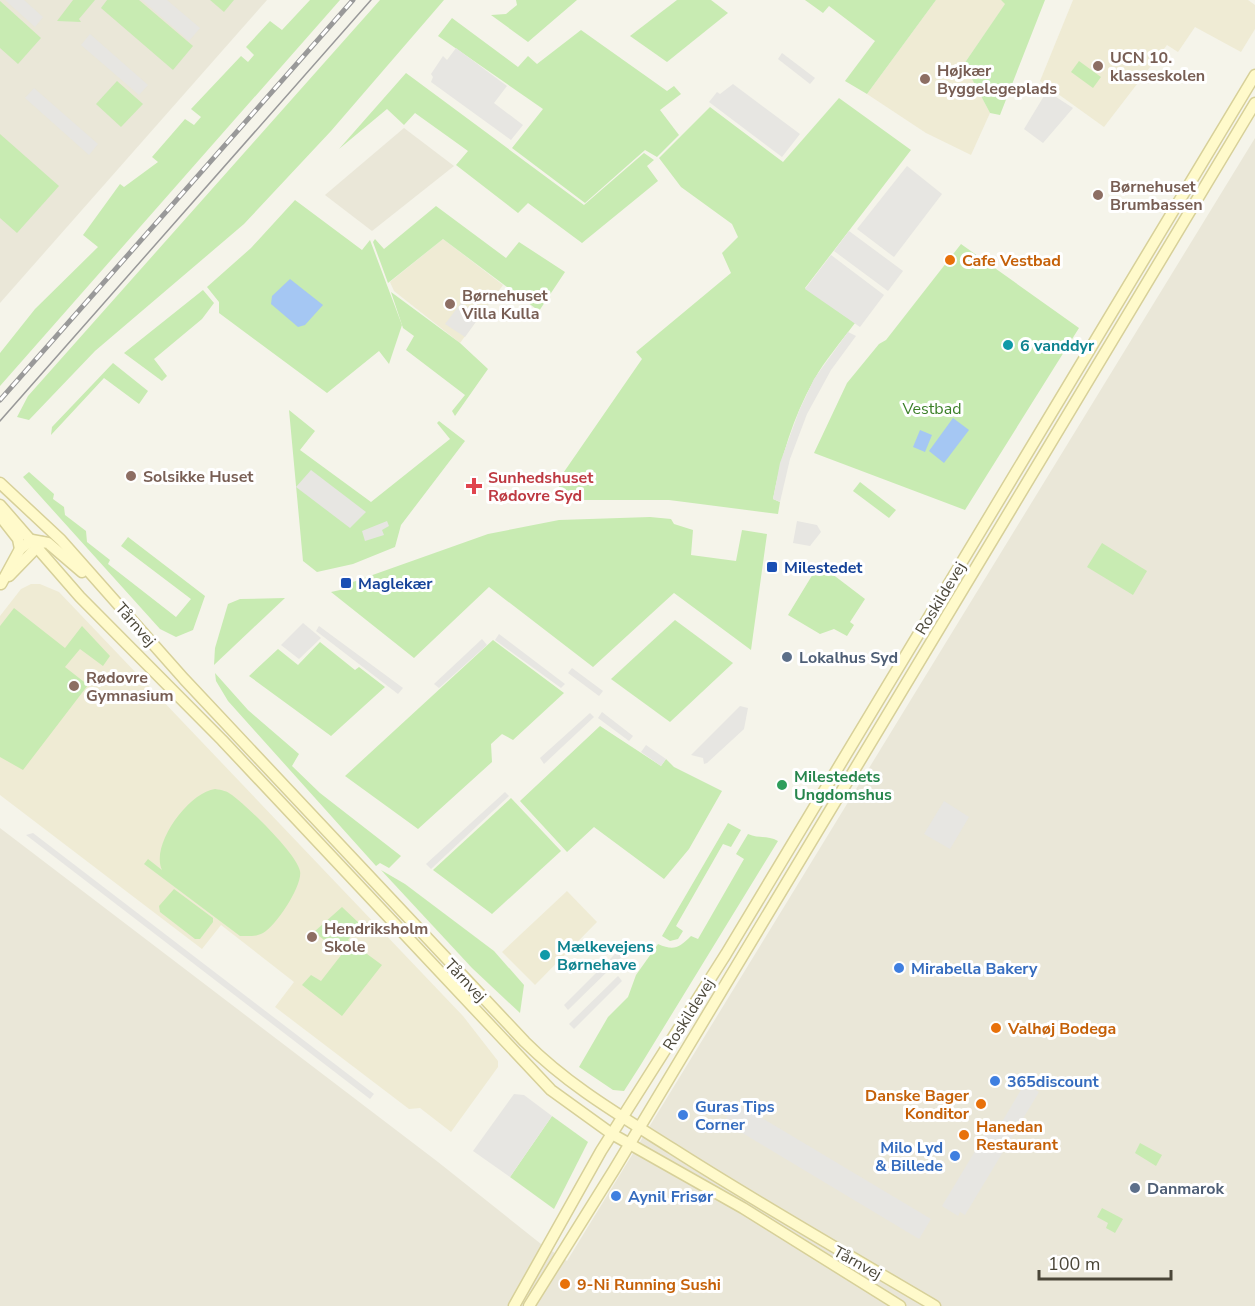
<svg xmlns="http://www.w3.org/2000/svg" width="1255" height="1306" font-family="'Nunito Sans',sans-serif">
	<rect width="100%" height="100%" fill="#f5f4ea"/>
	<!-- residential -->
	<g fill="#eae7d8">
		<polygon points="0,0 267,0 0,303"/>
		<polygon points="404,128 454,166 372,231 325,195"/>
		<polygon points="1255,138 1255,1306 0,1306 0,828 438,1162 541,1244 567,1261"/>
	</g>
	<!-- education -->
	<g fill="#efebd4">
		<polygon points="936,0 1001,0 1006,3 964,64 990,113 971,155 926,133 867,94"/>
		<polygon points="1073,0 1248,0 1255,5 1255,29 1241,52 1195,27 1178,52 1167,45 1104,127 1040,81"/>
		<polygon points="443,239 503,285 460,343 394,291 390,282"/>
		<polygon points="31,584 40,584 59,592 463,1016 498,1061 498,1067 451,1132 420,1108 409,1109 275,1007 294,982 221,925 202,949 0,795 0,616 21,589"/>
		<polygon points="567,891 597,922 535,985 502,952"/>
	</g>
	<!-- green -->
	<g fill="#c8ebb2">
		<polygon points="73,0 95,0 79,19 81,22 57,21"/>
		<polygon points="107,0 139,0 193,46 173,70 101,8"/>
		<polygon points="210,0 234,0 224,12"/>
		<polygon points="310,0 340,0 0,386 0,353 35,309 98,247 83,235 120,184 124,187 158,162 152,157 185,119 194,125 201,117 191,109 241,56 248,62 254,55 246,47 270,21 282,30"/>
		<polygon points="380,0 444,0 331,131 244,224 95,351 29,420 17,417 28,396"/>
		<polygon points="516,0 577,0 528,42 491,15 506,14 517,5"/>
		<polygon points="677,0 711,0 728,13 667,62 630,36"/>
		<polygon points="805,0 936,0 867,94 845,81 875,41 829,6 823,13"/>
		<polygon points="1001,0 1045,0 1000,115 990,113 964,64 1005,4"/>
		<polygon points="0,1 41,38 18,64 0,48"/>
		<polygon points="452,18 518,67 528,56 537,64 581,30 667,91 674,86 681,94 660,110 679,135 657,157 645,150 585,203 512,148 543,109 438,36"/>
		<polygon points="1079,61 1101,77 1093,88 1071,72"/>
		<polygon points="406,73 584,205 644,153 654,160 647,166 658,181 582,243 528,203 518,213 456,165 468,151 415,113 404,125 387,109 339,149"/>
		<polygon points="117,81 143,104 121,127 96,104"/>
		<path d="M839,98L911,150L805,288L855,323C841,342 825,360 814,380C793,417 781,458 773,499L780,502L778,514L669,500H565L557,482L642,359L636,352L731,273L722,253L738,237L732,224L681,187L659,158L710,107L783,162Z"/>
		<polygon points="0,134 59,186 17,233 0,218"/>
		<polygon points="295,200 362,250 370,240 402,325 389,364 379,351 327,393 219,313 219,302 207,287 251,248"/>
		<polygon points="436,206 506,258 519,242 565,272 539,311 443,239 388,283 373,242 375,239 384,249"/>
		<polygon points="961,244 1079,328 965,510 814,453 847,383 879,344 886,340"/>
		<polygon points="203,290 214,303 202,319 154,359 167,376 162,381 124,353"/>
		<polygon points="391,292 460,343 488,369 455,416 452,411 465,395 406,350 414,336 403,328"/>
		<polygon points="113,363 148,391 139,404 104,378 51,435 52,427"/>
		<polygon points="289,410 315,431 300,450 371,502 450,439 437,423 439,421 465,441 401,525 395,547 353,564 317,572 303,561"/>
		<polygon points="29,472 54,494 53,499 64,507 65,515 86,531 87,542 110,560 108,564 176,617 191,599 121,546 128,537 205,596 193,630 176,637 160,629 23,477"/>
		<polygon points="860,482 896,510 889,518 853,491"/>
		<polygon points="650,517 671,519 674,524 693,530 691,555 736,561 742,530 767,534 751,650 674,593 593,667 489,587 414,658 331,592 349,588 350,583 488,534 559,520"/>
		<polygon points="1102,543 1147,571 1133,595 1087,567"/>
		<polygon points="819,564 865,599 850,622 854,625 847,636 834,629 820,634 788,615"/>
		<polygon points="285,598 214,665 215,648 228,604 240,599"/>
		<polygon points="14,608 65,648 82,626 110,656 103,666 80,649 65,667 88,685 23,770 0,757 0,626"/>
		<polygon points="675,620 733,663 670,722 611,679"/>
		<polygon points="493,640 564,693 513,740 502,734 491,744 492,762 418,829 345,776"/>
		<polygon points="320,642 355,670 359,667 385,687 331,736 249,676 278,649 298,665"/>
		<polygon points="215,673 248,710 299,754 292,766 320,793 401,856 389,868 380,863 376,866 228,701 216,681"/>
		<polygon points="600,726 661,766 666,759 674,767 722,791 689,849 664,879 594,827 567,852 520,801"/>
		<path d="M215,789C222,790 227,791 232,795C248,807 296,853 300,871C303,885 276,926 263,933C256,937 248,936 240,936L144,864L148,859L162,870C150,845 189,792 215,789Z"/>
		<polygon points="511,798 561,851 492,914 433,870"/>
		<polygon points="728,823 741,830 731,847 723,844 676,926 683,931 678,939 670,941 662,936"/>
		<path d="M748,834C759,839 768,835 778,841L640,1066L624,1091L613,1090L579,1067L608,1017L628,997L636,975L658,944C674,951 679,948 691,936L698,939L744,859L736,854Z"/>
		<polygon points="381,870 405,884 494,951 524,985 520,1013 472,968"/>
		<polygon points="174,889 213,918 213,922 200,939 195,939 160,912 159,906"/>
		<polygon points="342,907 360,924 348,940 382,965 342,1016 302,985 311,975 321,981 342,954 314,932"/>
		<polygon points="552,1116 588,1142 554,1209 510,1177"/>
		<polygon points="1140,1143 1162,1155 1156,1166 1135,1153"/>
		<polygon points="1102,1208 1123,1219 1115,1233 1106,1228 1108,1223 1097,1217"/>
	</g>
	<!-- parking -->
	<g fill="#e7e6e2">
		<polygon points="5,0 24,0 43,17 35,27"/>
		<polygon points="142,0 167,0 200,28 189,41"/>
		<polygon points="90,34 148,85 139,95 81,45"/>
		<polygon points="456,48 507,86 494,103 523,125 511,140 431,82 433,77 431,74 443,56 447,60"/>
		<polygon points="782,53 815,78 810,84 778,59"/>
		<polygon points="733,84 800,134 782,157 709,102 717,92 720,94"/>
		<polygon points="34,88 98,144 89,155 25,98"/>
		<polygon points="1047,91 1073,108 1043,143 1024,129"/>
		<polygon points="907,166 942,194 894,257 857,229"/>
		<polygon points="849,231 903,271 888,291 834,251"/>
		<polygon points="831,255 884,295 860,327 805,289"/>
		<polygon points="461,303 480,316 465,337 445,324"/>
		<polygon points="848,332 856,336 831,370 807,414 790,459 780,502 773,499 780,463 799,411 814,379"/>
		<polygon points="311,470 366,512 350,528 296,487"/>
		<polygon points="387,521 389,526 382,530 384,535 365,541 362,531"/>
		<polygon points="797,521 817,525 821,532 810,546 793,543"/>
		<polygon points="303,623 321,638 299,659 281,645"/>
		<polygon points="319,626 403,688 398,694 316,631"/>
		<polygon points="499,634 565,684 561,688 495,640"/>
		<polygon points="482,639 487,645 439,688 434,684"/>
		<polygon points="572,668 603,691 599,696 568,673"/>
		<polygon points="740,706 748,708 744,729 707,763 704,764 703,758 691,755"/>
		<polygon points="602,712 633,736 629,741 598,718"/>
		<polygon points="590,713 594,717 544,764 540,758"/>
		<polygon points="646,745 666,759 661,766 641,752"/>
		<polygon points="505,792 509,796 431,869 426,864"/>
		<polygon points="944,801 969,817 950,849 924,834"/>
		<polygon points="33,833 374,1094 370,1099 26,835"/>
		<polygon points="624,945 628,949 616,963 568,1010 564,1005"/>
		<polygon points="618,976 622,981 574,1029 569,1024"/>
		<polygon points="1025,1083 1039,1092 965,1215 960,1212 958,1216 942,1206 992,1123 999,1127"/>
		<polygon points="514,1094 524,1095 552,1116 510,1177 473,1151"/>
		<polygon points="735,1102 931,1219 919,1239 724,1122"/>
	</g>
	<!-- water -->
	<g fill="#a5c7f3">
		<polygon points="290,279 323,305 305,325 298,327 271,304 272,296"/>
		<polygon points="953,418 969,430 944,463 929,451"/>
		<polygon points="920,430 932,435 925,452 913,447"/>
	</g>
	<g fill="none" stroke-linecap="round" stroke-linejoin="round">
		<defs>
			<g id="secondary">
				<path d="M0,483L61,540L184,679L525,1042C569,1086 621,1116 673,1149C759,1204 847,1254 935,1306"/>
				<polyline points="0,505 80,597 222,740 551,1090 612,1134 743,1208 900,1306"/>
				<polyline points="0,516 18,539 20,549"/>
				<polyline points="9,576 42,542"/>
				<polyline points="1,584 20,549 32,540 48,543 82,572"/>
				<polyline points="514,1306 601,1151 726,954 1255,75"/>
				<polyline points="529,1306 614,1170 1255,103"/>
			</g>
		</defs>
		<!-- secondary casing -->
		<use href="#secondary" stroke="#d7d099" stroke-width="13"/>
		<!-- secondary -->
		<use href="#secondary" stroke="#fffacb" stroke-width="10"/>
		<!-- tram -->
		<polyline stroke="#999" stroke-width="1.5" points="0,421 371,0"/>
		<defs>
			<polyline id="rail" points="0,400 353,0"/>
		</defs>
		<!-- rail casing -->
		<use href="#rail" stroke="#999" stroke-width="5"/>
		<!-- rail -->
		<use href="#rail" stroke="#fff" stroke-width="3" stroke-dasharray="9" stroke-linecap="butt"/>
	</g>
	<!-- markers -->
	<g fill="#8d6e63" stroke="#fff" stroke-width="2">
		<circle cx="1098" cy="66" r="6"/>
		<circle cx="925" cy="79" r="6"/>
		<circle cx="1098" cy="195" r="6"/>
		<circle cx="450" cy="304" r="6"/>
		<circle cx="131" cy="476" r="6"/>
		<circle cx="74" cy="686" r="6"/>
		<circle cx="312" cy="937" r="6"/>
	</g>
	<g fill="#e8710a" stroke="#fff" stroke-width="2">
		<circle cx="950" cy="260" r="6"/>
		<circle cx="996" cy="1028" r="6"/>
		<circle cx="981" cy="1104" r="6"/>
		<circle cx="964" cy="1135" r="6"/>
		<circle cx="565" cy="1284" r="6"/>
	</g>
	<g fill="#0f9aa8" stroke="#fff" stroke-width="2">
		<circle cx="1008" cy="345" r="6"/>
		<circle cx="545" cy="955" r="6"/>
	</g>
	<path fill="#e0444e" stroke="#fff" stroke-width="2" d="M471 477h6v6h6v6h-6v6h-6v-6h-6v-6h6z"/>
	<g fill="#1a4fb4" stroke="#fff" stroke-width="2">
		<rect x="766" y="561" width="12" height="12" rx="3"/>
		<rect x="340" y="577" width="12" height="12" rx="3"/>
	</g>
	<g fill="#5c6f8a" stroke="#fff" stroke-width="2">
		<circle cx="787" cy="657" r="6"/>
		<circle cx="1135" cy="1188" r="6"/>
	</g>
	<circle fill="#2e9e5b" stroke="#fff" stroke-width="2" cx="782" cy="785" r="6"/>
	<g fill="#3f7fe0" stroke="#fff" stroke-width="2">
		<circle cx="899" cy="968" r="6"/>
		<circle cx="995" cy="1081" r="6"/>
		<circle cx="683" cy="1115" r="6"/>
		<circle cx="955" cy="1156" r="6"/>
		<circle cx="616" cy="1196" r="6"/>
	</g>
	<g text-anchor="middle" stroke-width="6" stroke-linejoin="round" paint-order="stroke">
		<!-- education labels -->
		<g font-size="16" font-weight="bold" fill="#785e54" stroke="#fff" text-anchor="start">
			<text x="1110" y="63">UCN 10.<tspan x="1110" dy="18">klasseskolen</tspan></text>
			<text x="937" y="76">Højkær<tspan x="937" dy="18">Byggelegeplads</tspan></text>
			<text x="1110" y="192">Børnehuset<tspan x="1110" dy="18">Brumbassen</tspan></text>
			<text x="462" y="301">Børnehuset<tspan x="462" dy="18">Villa Kulla</tspan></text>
			<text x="143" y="482">Solsikke Huset</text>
			<text x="86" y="683">Rødovre<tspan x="86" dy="18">Gymnasium</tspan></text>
			<text x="324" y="934">Hendriksholm<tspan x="324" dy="18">Skole</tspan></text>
		</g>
		<!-- food labels -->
		<g font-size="16" font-weight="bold" fill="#c56008" stroke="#fff" text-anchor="start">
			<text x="962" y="266">Cafe Vestbad</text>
			<text x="1008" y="1034">Valhøj Bodega</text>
			<text x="969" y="1101" text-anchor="end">Danske Bager<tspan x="969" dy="18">Konditor</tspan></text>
			<text x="976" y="1132">Hanedan<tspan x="976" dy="18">Restaurant</tspan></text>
			<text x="577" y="1290">9-Ni Running Sushi</text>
		</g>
		<!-- culture labels -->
		<g font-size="16" font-weight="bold" fill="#0d838f" stroke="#fff" text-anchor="start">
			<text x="1020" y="351">6 vanddyr</text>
			<text x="557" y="952">Mælkevejens<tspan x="557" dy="18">Børnehave</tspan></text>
		</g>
		<!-- park labels -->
		<g font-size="16" fill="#3b7f28" stroke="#fff">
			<text x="932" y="414">Vestbad</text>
		</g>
		<!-- health labels -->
		<g font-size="16" font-weight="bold" fill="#be3a42" stroke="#fff" text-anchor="start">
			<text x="488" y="483">Sunhedshuset<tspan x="488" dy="18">Rødovre Syd</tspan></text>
		</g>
		<!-- transit labels -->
		<g font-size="16" font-weight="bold" fill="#164399" stroke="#fff" text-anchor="start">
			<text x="784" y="573">Milestedet</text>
			<text x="358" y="589">Maglekær</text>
		</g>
		<!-- street labels -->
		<g font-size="16" fill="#4a4638" stroke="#fff">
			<text transform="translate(940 598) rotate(-59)" y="6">Roskildevej</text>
			<text transform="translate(136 624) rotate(49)" y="6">Tårnvej</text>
			<text transform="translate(466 980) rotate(47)" y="6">Tårnvej</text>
			<text transform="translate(688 1014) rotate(-58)" y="6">Roskildevej</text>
			<text transform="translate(858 1262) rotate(29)" y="6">Tårnvej</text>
		</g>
		<!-- service labels -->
		<g font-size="16" font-weight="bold" fill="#4e5e75" stroke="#fff" text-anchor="start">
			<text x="799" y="663">Lokalhus Syd</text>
			<text x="1147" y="1194">Danmarok</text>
		</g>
		<!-- leisure labels -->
		<g font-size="16" font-weight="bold" fill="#27864d" stroke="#fff" text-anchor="start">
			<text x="794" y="782">Milestedets<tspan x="794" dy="18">Ungdomshus</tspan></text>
		</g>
		<!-- shop labels -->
		<g font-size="16" font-weight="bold" fill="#366cbe" stroke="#fff" text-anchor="start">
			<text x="911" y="974">Mirabella Bakery</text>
			<text x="1007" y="1087">365discount</text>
			<text x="695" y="1112">Guras Tips<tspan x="695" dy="18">Corner</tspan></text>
			<text x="943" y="1153" text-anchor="end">Milo Lyd<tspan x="943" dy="18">&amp; Billede</tspan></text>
			<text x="628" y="1202">Aynil Frisør</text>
		</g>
	</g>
	<!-- scale -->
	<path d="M1039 1270v9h132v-9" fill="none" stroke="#4a4638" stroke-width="3"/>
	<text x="1048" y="1270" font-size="18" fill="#4a4638" stroke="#ffffff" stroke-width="4.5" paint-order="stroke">100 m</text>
</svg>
